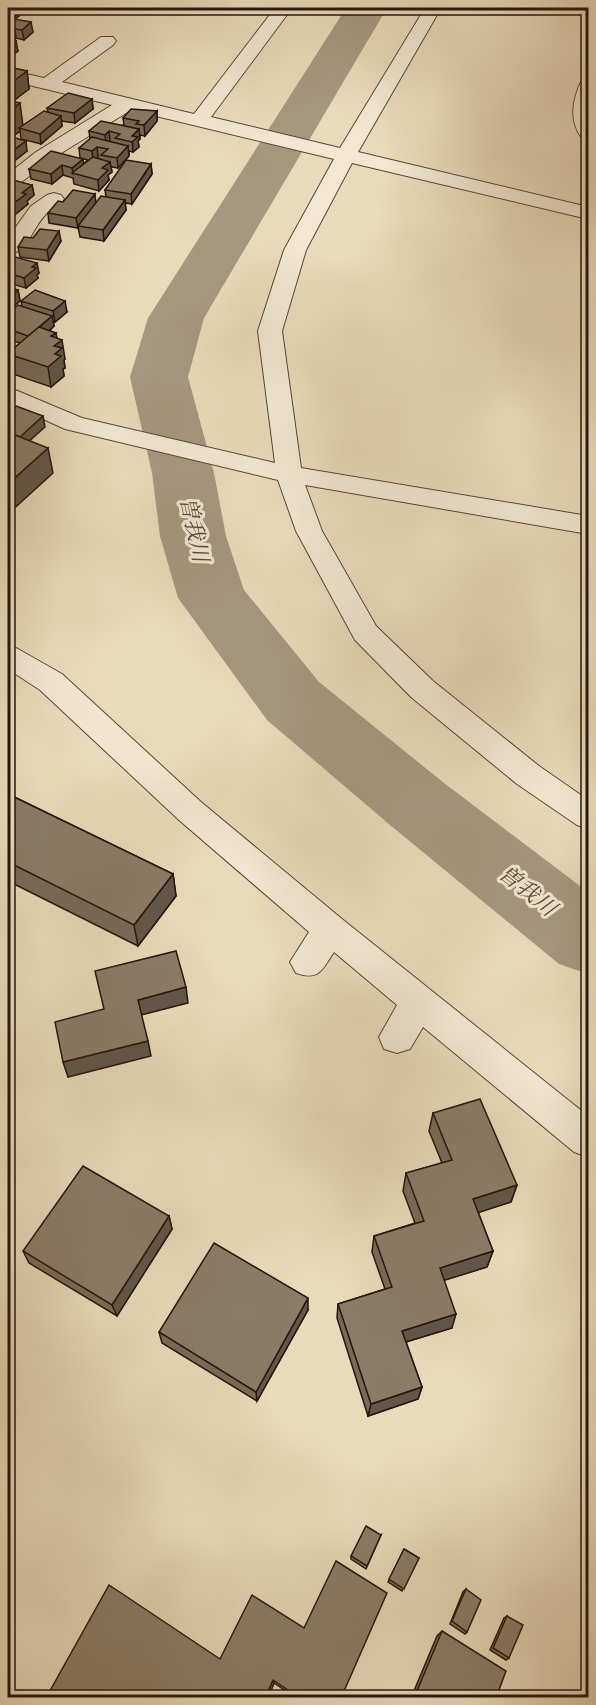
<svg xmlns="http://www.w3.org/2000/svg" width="596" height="1705" font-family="'Libre Bodoni','Noto Serif JP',serif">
	<rect width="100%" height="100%" fill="#e9dab9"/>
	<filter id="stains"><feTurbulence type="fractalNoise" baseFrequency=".00333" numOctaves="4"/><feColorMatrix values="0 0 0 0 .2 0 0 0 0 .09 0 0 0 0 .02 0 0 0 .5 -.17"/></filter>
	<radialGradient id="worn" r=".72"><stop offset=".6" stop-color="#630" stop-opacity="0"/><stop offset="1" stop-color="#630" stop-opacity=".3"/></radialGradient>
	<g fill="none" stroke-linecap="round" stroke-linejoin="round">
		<!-- river -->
		<polygon fill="#a6977f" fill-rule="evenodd" points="346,8 387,8 204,318 188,377 214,473 226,536 244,590 319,682 444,783 588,892 588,974 559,964 390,825 267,720 178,598 160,536 152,473 130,377 148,318"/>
		<defs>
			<g id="minor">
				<polygon points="275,8 292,8 211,117 340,148 425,8 441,8 358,152 588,207 588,219 352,163 306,250 282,331 301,468 588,516 588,534 305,485 322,531 376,626 433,681 539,766 588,800 588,829 577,825 517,784 411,697 355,640 296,531 278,480 65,429 8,403 8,387 82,418 275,463 258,331 284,250 334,159 131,110 50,160 15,187 8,189 8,174 36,152 112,105 8,80 8,70 44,78 101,37 113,37 116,41 113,45 62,82 194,114"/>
				<path d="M588,80V139L581,137C570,121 572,104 579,86L581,82Z"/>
				<path d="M54,193L61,195L64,199C59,206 52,208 46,214C32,228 29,251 8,255V238L31,206L47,195Z"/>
				<path d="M8,645L18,649L62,674L201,802L342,919L588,1116V1157L574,1152L423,1027L410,1049L397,1053L384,1049L379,1037L397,1005L334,952C322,970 319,981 296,973L290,962L309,932L179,820L40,690L8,669Z"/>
			</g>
		</defs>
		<!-- minor casing -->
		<use href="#minor" stroke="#56463a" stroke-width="2"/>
		<!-- minor -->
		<use href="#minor" fill="#f1e7d2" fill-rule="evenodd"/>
	</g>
	<!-- wall -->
	<g fill="#786a59" stroke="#25150f" stroke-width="1.5">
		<polygon points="8,8 29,8 21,14 18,13 19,16 15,19 9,17 8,18 33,32 24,40 16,38 14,41 18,51 8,59"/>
		<polygon points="52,8 77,8 71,13"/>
		<polygon points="8,67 27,71 29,89 13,101 23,126 48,112 47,108 92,99 93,109 75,123 61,121 62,126 41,144 21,139 20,131 12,137 27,151 8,166"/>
		<polygon points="157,111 157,121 145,136 140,135 140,139 138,141 139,147 133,152 129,151 129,156 118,168 111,167 112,172 108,175 109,180 99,191 74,184 73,178 63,175 52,184 31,179 29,169 83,159 83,164 88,160 80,158 79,148 90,139 89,131 124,125 123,118"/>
		<polygon points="151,164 152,174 132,204 125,203 126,210 104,241 80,237 78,227 78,228 49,223 48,213 63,202 96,203 106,197 105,190"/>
		<polygon points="8,184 32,185 34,195 27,201 28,204 12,217 8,216"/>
		<polygon points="33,238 61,241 49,261 20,257 18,247"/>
		<polygon points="8,255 39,273 37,275 38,278 26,288 8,283"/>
		<polygon points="8,287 18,290 20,301 15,305 10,304 8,306"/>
		<polygon points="21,301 67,312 55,322 53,321 54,326 50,330 57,338 65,359 64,360 65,368 63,369 64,376 51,387 10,373 8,361 8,353 20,343 8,339 8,314 22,306"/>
		<polygon points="8,794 173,874 176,896 138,946 8,881"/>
		<polygon points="433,1113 517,1185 511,1202 478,1212 493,1251 487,1267 444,1280 452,1328 406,1342 422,1387 418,1399 368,1416 337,1318 338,1304 385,1289 372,1252 374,1236 415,1223 403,1191 406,1173 442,1163 429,1131"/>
		<polygon points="169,1216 172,1229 117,1316 29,1263 23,1251"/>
		<polygon points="308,1310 257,1401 162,1343 159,1332"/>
		<polygon points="381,1535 366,1569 351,1559 351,1556"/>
		<polygon points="404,1549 419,1558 402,1591 388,1582"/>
		<polygon points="466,1589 467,1632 465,1634 450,1624 463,1592"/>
		<polygon points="507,1616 509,1658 506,1660 490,1650 504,1618"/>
		<polygon points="442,1631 496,1698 411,1698 437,1636"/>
		<polygon points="220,1659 341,1698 296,1698 274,1683 268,1698 46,1698"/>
	</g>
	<!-- shaded-wall -->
	<g fill="#615648" stroke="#25150f" stroke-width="1.5">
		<polygon points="15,8 17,8 19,16 15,19 14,9"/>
		<polygon points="20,8 29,8 21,14"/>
		<polygon points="70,8 77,8 71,13"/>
		<polygon points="31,22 33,32 24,40 22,30"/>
		<polygon points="15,29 16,38 10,44 9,34"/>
		<polygon points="16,41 18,51 8,59 8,48"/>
		<polygon points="27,71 29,89 8,105 8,85"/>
		<polygon points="92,99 93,109 75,123 74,113"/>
		<polygon points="20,103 23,126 20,129 20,131 8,140 8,114 14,107"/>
		<polygon points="157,111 157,121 145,136 144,125"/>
		<polygon points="61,116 62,126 41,144 40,134"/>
		<polygon points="139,129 140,139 138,141 139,147 133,152 132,136"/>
		<polygon points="109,131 110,141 106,145 105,135"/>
		<polygon points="26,141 27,151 8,166 8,154"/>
		<polygon points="128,146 129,156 118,168 117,158"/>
		<polygon points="97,147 98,157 93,162 92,151"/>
		<polygon points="83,159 84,169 73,174 72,168"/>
		<polygon points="110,162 112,172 108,175 109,180 99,191 98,180 102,168"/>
		<polygon points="151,164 152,174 132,204 131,194"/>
		<polygon points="62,165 63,175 52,184 51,174"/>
		<polygon points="32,185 34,195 27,201 28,204 12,217 10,206 22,193"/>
		<polygon points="95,194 96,204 78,228 76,218"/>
		<polygon points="125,200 126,210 104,241 103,230"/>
		<polygon points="59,231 61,241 49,261 47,250"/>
		<polygon points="37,263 39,273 37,275 38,278 26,288 24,278 32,267"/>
		<polygon points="18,290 20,301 15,305 13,295"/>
		<polygon points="8,294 10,304 8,306"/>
		<polygon points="65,301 67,312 55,322 53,311"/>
		<polygon points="52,316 54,326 32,347 30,336"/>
		<polygon points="56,333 58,343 62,340 65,359 64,360 65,368 63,369 64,376 51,387 48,367 51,336"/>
		<polygon points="43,416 45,427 19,450 17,439"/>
		<polygon points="48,448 53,473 8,514 8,484"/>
		<polygon points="173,874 176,896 138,946 134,925"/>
		<polygon points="186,987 188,1003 141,1015 138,1000"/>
		<polygon points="148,1041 151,1056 68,1077 63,1062"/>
		<polygon points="517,1185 511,1202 468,1216 473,1199"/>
		<polygon points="169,1216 172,1229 117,1316 112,1305"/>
		<polygon points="493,1251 487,1267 436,1283 440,1268"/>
		<polygon points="308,1298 308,1310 257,1401 256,1392"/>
		<polygon points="456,1314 452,1328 399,1344 402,1331"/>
		<polygon points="422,1387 418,1399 368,1416 371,1404"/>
		<polygon points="273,1680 274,1683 268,1698 265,1698"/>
	</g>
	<!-- building -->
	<g fill="#8b7b67" stroke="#25150f" stroke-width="1.5">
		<polygon points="8,18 31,22 22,30 15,29 9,34 8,34"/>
		<polygon points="8,39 16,41 8,48"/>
		<polygon points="8,67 27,71 8,85"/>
		<polygon points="68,93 92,99 74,113 47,108"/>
		<polygon points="8,100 20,103 14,107 16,107 8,114"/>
		<polygon points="131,109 157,111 144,125 136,124 139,121 123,118"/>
		<polygon points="44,111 61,116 40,134 19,128"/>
		<polygon points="101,121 139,129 132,136 138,137 132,142 115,138 120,134 109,131 105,135 89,131"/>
		<polygon points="12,137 26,141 8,154 8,140"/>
		<polygon points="92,137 128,146 117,158 101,155 108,149 97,147 92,151 79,148"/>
		<polygon points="51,151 83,159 72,168 62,165 51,174 29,169"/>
		<polygon points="93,157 110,162 102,168 108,170 98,180 72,173"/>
		<polygon points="126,160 151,164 131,194 105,190"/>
		<polygon points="13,180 32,185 22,193 26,194 10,206 8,206 8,184"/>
		<polygon points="73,190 95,194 76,218 48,213 58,201 63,202"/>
		<polygon points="101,196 125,200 103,230 78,226"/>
		<polygon points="40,229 59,231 47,250 18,247 24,237 33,238"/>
		<polygon points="8,255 37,263 32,267 36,268 24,278 8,273"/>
		<polygon points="8,287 18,290 13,295 8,294"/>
		<polygon points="35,290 65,301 53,311 21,301"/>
		<polygon points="18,305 52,316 28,336 8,329 8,314"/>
		<polygon points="39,327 56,333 51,336 62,340 54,346 62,348 55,354 61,356 48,367 8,354 8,353"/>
		<polygon points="16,406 43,416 20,437 10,433 8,436 8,414"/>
		<polygon points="10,433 48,448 8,484 8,436"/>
		<polygon points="8,794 173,874 134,925 8,862"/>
		<polygon points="176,951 186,987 138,1000 148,1041 63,1062 55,1022 104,1009 95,971"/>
		<polygon points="480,1099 517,1185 473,1199 493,1251 440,1268 456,1314 402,1331 422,1387 371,1404 338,1304 392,1287 374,1236 424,1221 406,1173 452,1160 433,1113"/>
		<polygon points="83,1166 169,1216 112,1305 23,1251"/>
		<polygon points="214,1243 308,1298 256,1392 159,1332"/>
		<polygon points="366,1526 381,1535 367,1566 351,1556"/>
		<polygon points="404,1549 419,1558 404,1589 389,1579"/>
		<polygon points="336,1561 387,1593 341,1698 300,1698 273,1680 265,1698 46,1698 109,1585 220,1659 252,1595 304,1628"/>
		<polygon points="466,1589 481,1600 467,1632 452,1621"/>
		<polygon points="507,1616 523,1625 509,1658 493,1648"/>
		<polygon points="442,1631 506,1671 496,1698 414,1698"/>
	</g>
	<g text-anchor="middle" stroke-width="6" stroke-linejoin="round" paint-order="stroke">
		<!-- water labels -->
		<g font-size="22" font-style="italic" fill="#59493c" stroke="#f1e7d2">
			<text transform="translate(195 529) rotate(78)" y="8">曽我川</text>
			<text transform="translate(528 890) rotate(39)" y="8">曽我川</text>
		</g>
	</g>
	<!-- margin -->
	<rect width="596" height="1705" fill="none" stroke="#e9dab9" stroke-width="30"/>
	<rect x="9" y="9" width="578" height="1687" fill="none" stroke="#25150f" stroke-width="3"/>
	<rect x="15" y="15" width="566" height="1675" fill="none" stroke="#25150f" stroke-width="1.5"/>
	<rect width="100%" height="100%" filter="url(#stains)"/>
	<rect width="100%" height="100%" fill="url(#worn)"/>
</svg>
